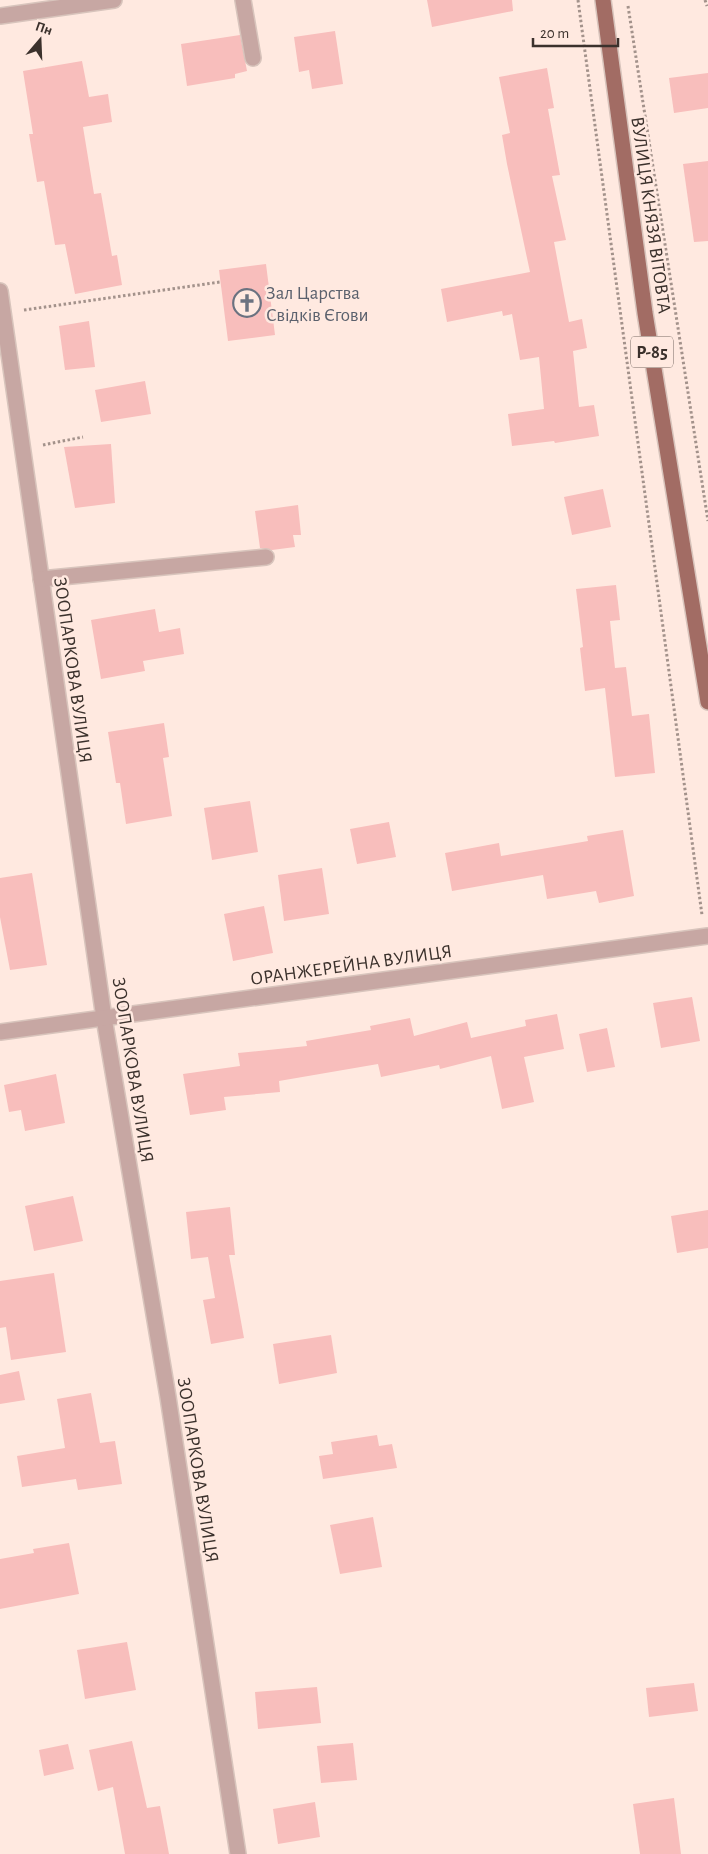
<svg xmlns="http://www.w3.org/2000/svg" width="708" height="1854" font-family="'Alegreya Sans',sans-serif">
	<rect width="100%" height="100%" fill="#ffe9e0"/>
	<!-- building -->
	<g fill="#f8bebc">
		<polygon points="427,0 512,0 513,11 432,27"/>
		<polygon points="335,31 343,84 312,89 309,70 299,72 294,37"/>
		<polygon points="240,35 247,71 235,74 235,78 187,86 181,44"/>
		<polygon points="82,61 89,97 108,94 112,122 83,127 94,194 101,193 112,256 117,255 122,285 75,294 65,244 55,245 44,181 37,182 29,134 33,134 23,71"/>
		<polygon points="547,68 554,108 548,109 560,175 552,176 566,240 554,242 569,322 582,319 587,348 573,351 579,407 594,405 599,436 555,443 554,441 512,446 508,414 544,409 539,357 520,360 512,314 503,316 502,311 447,322 441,289 530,272 507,164 502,135 510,133 499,77"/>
		<polygon points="708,73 708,108 674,113 669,78"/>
		<polygon points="708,161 708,241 694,242 683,164"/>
		<polygon points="266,264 275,335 228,341 219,270"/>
		<polygon points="89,321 95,367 65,370 59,326"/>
		<polygon points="145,381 151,414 101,422 95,390"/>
		<polygon points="111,444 115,503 75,508 64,447"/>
		<polygon points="603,489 611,527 572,535 564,497"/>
		<polygon points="298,505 301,535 293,535 295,547 272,550 260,548 255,511"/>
		<polygon points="616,585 620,620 610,621 615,668 626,667 632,716 649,714 655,773 615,777 605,688 585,691 580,648 583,647 576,589"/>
		<polygon points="155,609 159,632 180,628 184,654 143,661 145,671 101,679 91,620"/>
		<polygon points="164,723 169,757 163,758 172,816 126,824 120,783 116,783 108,732"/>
		<polygon points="250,801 258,852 212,860 204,808"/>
		<polygon points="389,822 396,857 357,864 350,829"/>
		<polygon points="623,830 634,896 599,903 596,891 547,899 543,875 452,891 445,853 499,843 501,856 588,841 587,836"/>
		<polygon points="322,868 329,914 284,921 278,875"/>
		<polygon points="32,873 47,965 10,970 0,917 0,878"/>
		<polygon points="264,906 273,953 233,961 224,914"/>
		<polygon points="692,997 700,1041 661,1048 653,1003"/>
		<polygon points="557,1014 564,1049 524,1057 534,1102 502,1109 491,1056 440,1069 439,1065 381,1077 378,1064 279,1081 280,1092 224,1097 226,1110 190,1115 183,1074 240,1066 238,1053 307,1046 306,1041 371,1030 370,1026 410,1018 414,1036 467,1022 471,1038 526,1026 525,1020"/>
		<polygon points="607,1028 615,1067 587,1072 579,1034"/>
		<polygon points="56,1074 65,1123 25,1131 21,1110 9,1112 4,1085"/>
		<polygon points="73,1196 83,1241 34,1251 25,1206"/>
		<polygon points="230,1207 235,1255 229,1255 244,1338 211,1344 203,1300 215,1298 208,1257 191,1259 186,1212"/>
		<polygon points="708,1210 708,1248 677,1253 671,1216"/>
		<polygon points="54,1273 66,1352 11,1360 6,1327 0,1328 0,1281"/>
		<polygon points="331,1335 337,1373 279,1384 273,1344"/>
		<polygon points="19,1371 25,1400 0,1404 0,1375"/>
		<polygon points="91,1393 100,1443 115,1441 122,1484 78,1490 76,1479 22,1487 17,1456 65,1448 57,1399"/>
		<polygon points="377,1435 379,1446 392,1444 397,1468 323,1479 319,1456 333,1454 331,1442"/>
		<polygon points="373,1517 382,1567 340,1574 330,1525"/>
		<polygon points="69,1543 79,1594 0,1609 0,1559 34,1553 33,1549"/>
		<polygon points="127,1642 136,1690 85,1699 77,1650"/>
		<polygon points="694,1683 698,1711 649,1717 646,1688"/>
		<polygon points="317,1687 321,1723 258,1729 255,1692"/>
		<polygon points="132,1741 147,1808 160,1806 169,1854 125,1854 113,1787 98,1791 89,1750"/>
		<polygon points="353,1743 357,1780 321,1783 317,1746"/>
		<polygon points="68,1744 74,1769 44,1776 39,1750"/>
		<polygon points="674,1798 681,1854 640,1854 633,1804"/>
		<polygon points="315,1802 320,1837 278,1844 273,1809"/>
	</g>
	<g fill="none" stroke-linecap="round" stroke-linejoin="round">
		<defs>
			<g id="minor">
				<polyline points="243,0 253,58"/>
				<polyline points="0,16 114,0"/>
				<polyline points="0,291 104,1018 168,1397 238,1854"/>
				<polyline points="41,579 266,557"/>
				<polyline points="0,1032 708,936"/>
			</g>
			<polyline id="major" points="603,0 645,313 708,702"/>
		</defs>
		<!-- minor casing -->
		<use href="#minor" stroke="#d8c4bc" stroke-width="18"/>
		<!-- major casing -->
		<use href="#major" stroke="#d8c4bc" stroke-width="18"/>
		<!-- path -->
		<g stroke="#a3928b" stroke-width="3" stroke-dasharray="2.5 2.5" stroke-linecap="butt">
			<polyline points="578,0 702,915"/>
			<polyline points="705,0 707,6"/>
			<polyline points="628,6 708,521"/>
			<polyline points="24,310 220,282"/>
			<polyline points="43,445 83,437"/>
		</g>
		<!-- minor -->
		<use href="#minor" stroke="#c7a7a3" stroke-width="15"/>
		<!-- major -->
		<use href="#major" stroke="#a26c64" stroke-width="15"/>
	</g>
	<!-- icons -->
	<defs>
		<symbol id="church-ring" viewBox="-11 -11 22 22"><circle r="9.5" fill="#ffe9e0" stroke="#6b7280" stroke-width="1.5"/><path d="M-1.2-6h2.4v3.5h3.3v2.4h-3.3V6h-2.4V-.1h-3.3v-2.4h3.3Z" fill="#6b7280"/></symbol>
	</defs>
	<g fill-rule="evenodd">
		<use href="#church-ring" x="231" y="287" width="32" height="32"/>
	</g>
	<g text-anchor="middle" stroke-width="5" stroke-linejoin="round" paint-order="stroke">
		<!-- shield labels -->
		<rect fill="#ffe9e0" stroke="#766862" stroke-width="1" x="631" y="336.5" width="42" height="31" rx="4"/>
		<g font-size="18" font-weight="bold" fill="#3b312c">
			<text x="652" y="358">Р-85</text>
		</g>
		<!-- street labels -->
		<g font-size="19" fill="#3b312c" stroke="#ffe9e0">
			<text transform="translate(652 215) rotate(82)" y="7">ВУЛИЦЯ КНЯЗЯ ВІТОВТА</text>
			<text transform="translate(74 670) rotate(82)" y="7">ЗООПАРКОВА ВУЛИЦЯ</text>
			<text transform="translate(351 964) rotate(-8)" y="7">ОРАНЖЕРЕЙНА ВУЛИЦЯ</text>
			<text transform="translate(134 1070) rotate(81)" y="7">ЗООПАРКОВА ВУЛИЦЯ</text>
			<text transform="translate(199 1470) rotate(81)" y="7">ЗООПАРКОВА ВУЛИЦЯ</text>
		</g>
		<!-- worship labels -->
		<g font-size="19" fill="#5b616d" stroke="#ffe9e0" text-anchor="start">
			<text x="266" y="299">Зал Царства<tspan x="266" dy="22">Свідків Єгови</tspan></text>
		</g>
	</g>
	<!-- north arrow -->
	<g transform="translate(40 40) rotate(19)" stroke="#ffe9e0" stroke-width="4" paint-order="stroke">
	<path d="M0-4L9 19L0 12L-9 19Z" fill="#3b312c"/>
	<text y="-8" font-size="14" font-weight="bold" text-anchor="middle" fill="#3b312c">Пн</text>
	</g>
	<!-- scale -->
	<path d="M533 38v8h85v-8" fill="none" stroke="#3b312c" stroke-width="2.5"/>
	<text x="540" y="38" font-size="15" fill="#3b312c" stroke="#ffe9e0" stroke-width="4" paint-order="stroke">20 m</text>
</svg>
